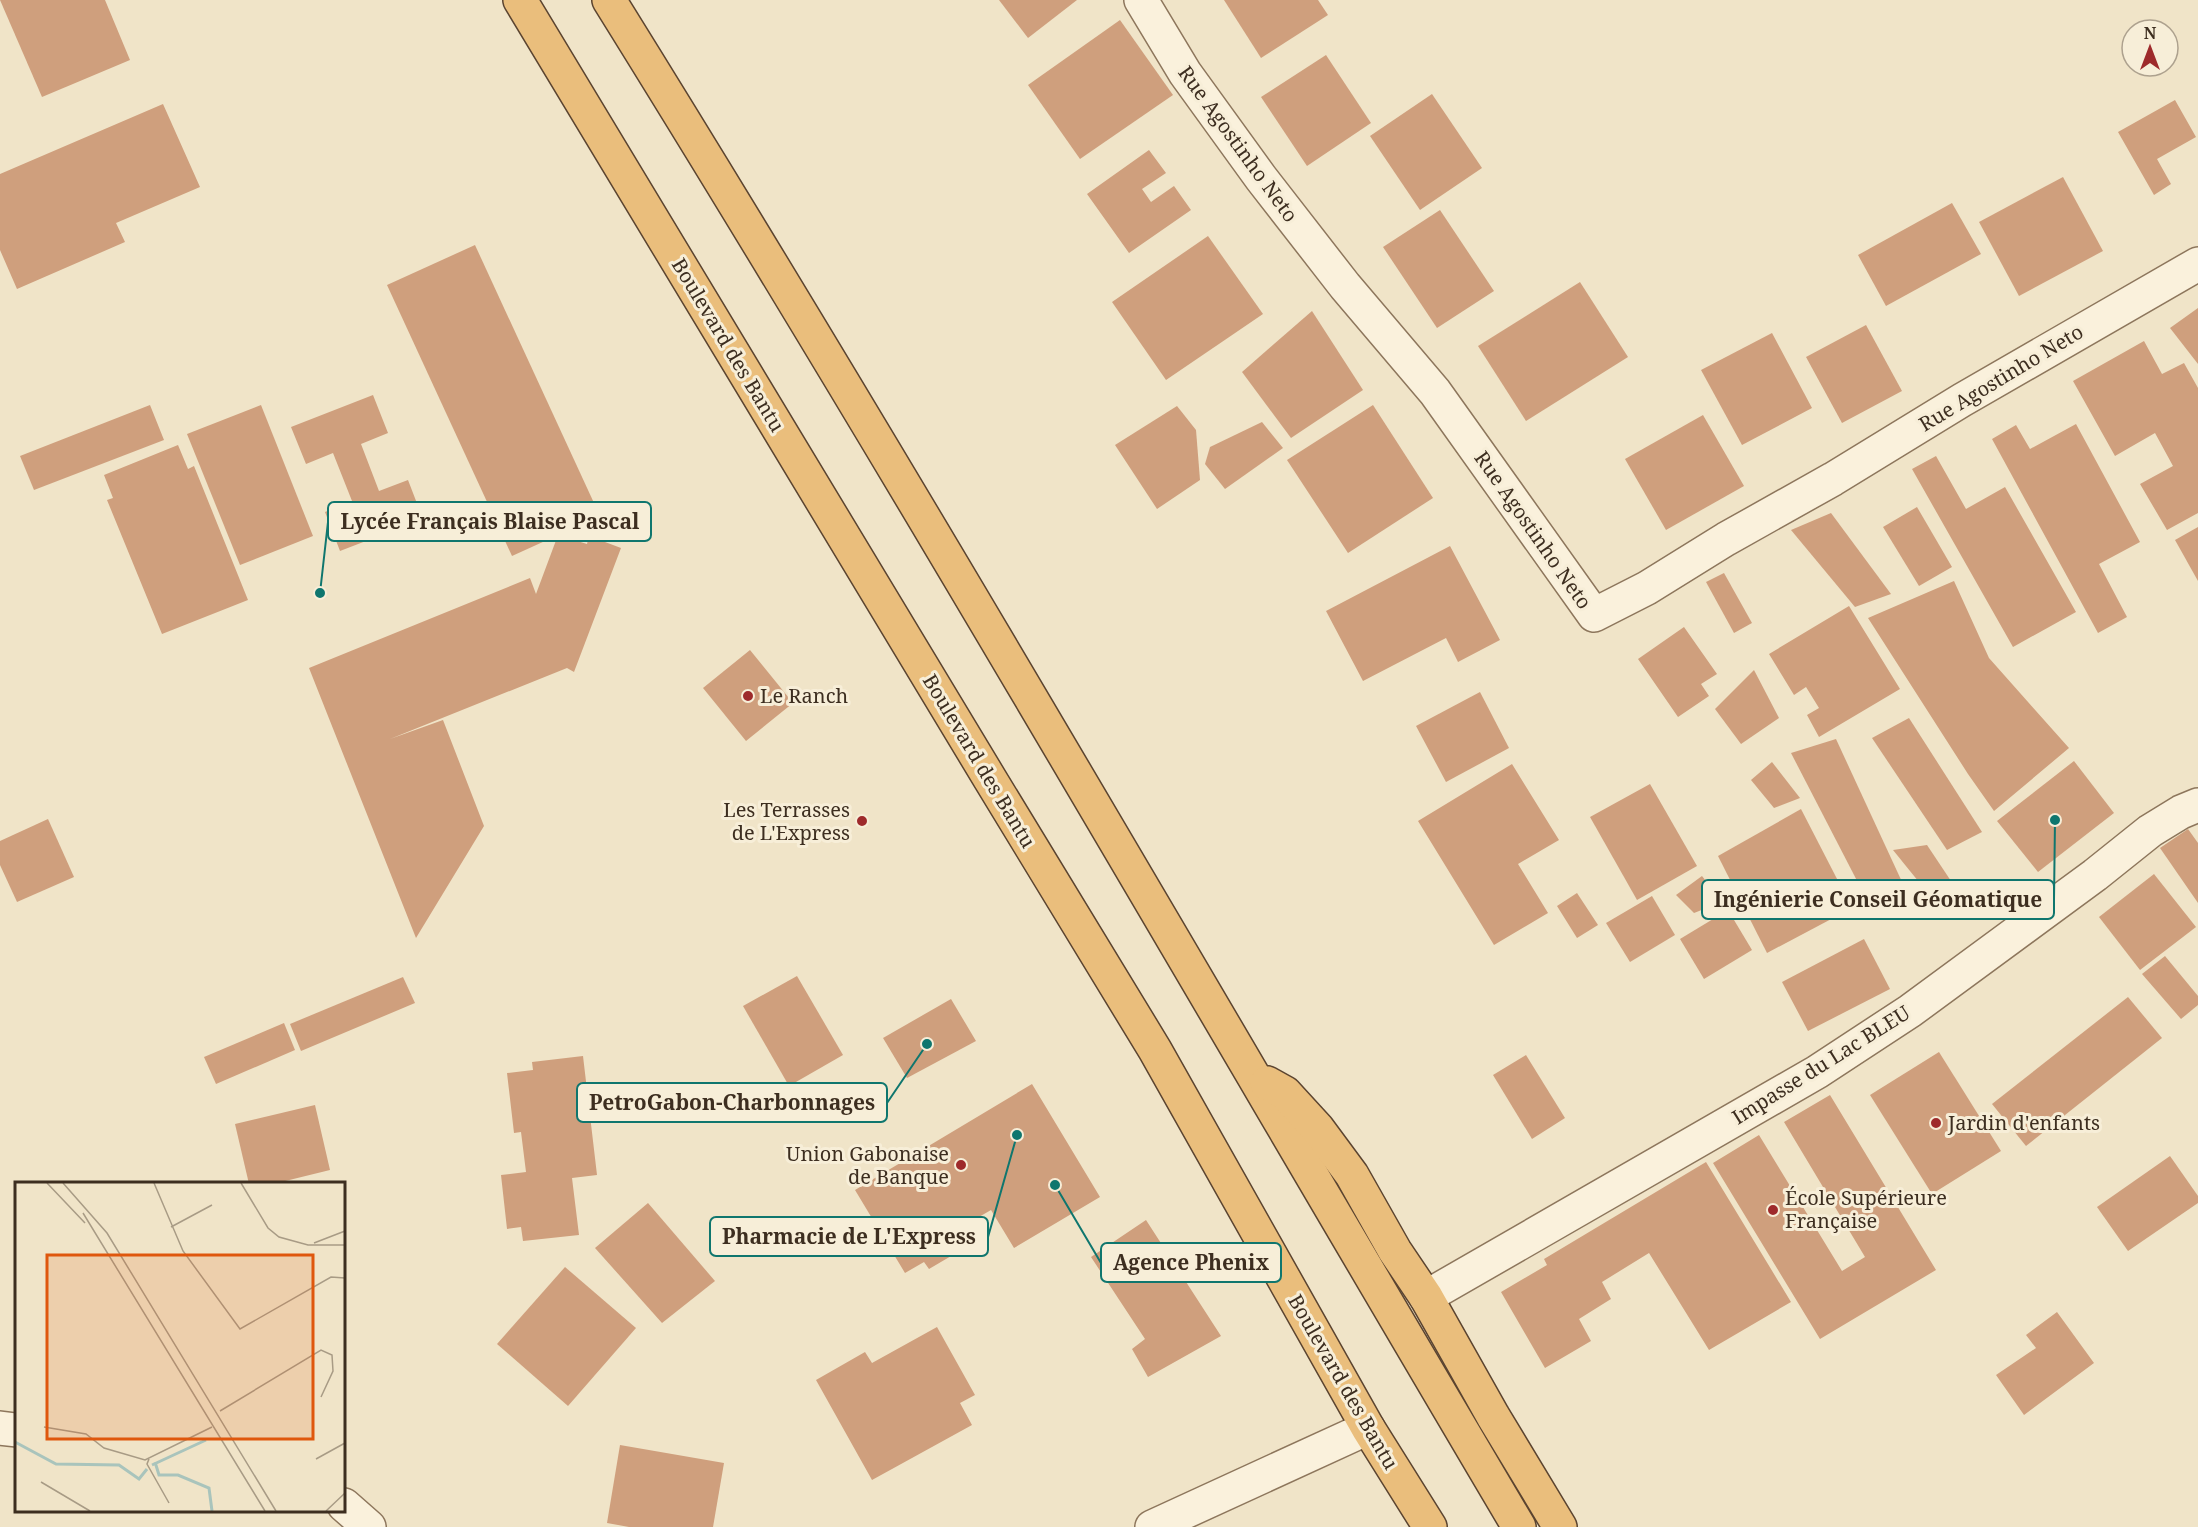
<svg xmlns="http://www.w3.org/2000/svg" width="2198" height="1527" font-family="'Noto Serif',serif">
	<rect width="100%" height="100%" fill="#f0e4c8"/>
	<!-- building -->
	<g fill="#cf9f7d">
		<polygon points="0,0 105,0 130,60 42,97"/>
		<polygon points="999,0 1077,0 1028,38"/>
		<polygon points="1224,0 1318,0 1328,15 1261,58"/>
		<polygon points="1120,20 1173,95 1080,159 1028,85"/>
		<polygon points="1326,55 1371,123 1307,166 1261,97"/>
		<polygon points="1432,94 1482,168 1420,210 1370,136"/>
		<polygon points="2175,100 2196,137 2157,159 2171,184 2154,195 2118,132"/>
		<polygon points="163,104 200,187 116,223 125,242 17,289 0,250 0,174"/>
		<polygon points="1149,150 1166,173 1142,189 1151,202 1174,186 1191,210 1129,253 1087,194"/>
		<polygon points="2063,177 2103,251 2019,296 1979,222"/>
		<polygon points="1952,203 1981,254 1886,306 1858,255"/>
		<polygon points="1440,210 1494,291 1437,328 1383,247"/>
		<polygon points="1208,236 1263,314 1166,380 1112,302"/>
		<polygon points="475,245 600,516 512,556 387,285"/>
		<polygon points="1580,282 1628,357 1526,421 1478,346"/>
		<polygon points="2198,308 2198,364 2170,328"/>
		<polygon points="1312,311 1363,390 1291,438 1242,372"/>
		<polygon points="1866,325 1902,391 1842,423 1806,357"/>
		<polygon points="1772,333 1812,408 1742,445 1701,370"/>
		<polygon points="2144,341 2162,374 2184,363 2198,388 2198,513 2167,530 2140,484 2173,466 2155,433 2115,456 2073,381"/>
		<polygon points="373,395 388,433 361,444 379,491 408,480 423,519 340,551 325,512 352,501 333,453 306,464 291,427"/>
		<polygon points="150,405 164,440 34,490 20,456"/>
		<polygon points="261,405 313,536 240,565 187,434"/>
		<polygon points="1373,405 1433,498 1348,553 1287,460"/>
		<polygon points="1177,406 1196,430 1200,480 1157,509 1115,445"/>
		<polygon points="1703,415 1744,486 1666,530 1625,459"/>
		<polygon points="1262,422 1283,448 1225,489 1205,464 1210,447"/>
		<polygon points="2076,424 2140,542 2099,564 2127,617 2098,633 1992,439 2016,425 2030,449"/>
		<polygon points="178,445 188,469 194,466 248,600 162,634 107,500 113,498 104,475"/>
		<polygon points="1936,456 1966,509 2005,487 2076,612 2013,647 1912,469"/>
		<polygon points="1917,507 1952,567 1919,586 1883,527"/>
		<polygon points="1831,513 1891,594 1855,607 1791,530"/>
		<polygon points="2198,527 2198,581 2175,540"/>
		<polygon points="558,535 587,544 589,536 621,548 574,672 567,668 390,739 443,720 484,826 416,938 309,668 530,578 536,594"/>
		<polygon points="1450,546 1500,640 1458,662 1446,638 1363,681 1326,611"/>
		<polygon points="1724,573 1752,623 1734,633 1706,582"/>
		<polygon points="1954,581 1989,658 2069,748 1994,811 1968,774 1868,618"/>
		<polygon points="1849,606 1900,689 1819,737 1807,715 1819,708 1806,687 1794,695 1769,654"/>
		<polygon points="1684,627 1717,674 1701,684 1709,696 1678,717 1638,659"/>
		<polygon points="750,650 793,703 746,741 703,688"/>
		<polygon points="1754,670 1779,718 1741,744 1715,709"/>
		<polygon points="1480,692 1509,748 1446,782 1416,726"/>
		<polygon points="1909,718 1982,832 1947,850 1872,738"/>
		<polygon points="1836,739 1903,884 1868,902 1791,753"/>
		<polygon points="2074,761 2114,813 2038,872 1997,821"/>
		<polygon points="1772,762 1800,798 1774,808 1751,780"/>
		<polygon points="1512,764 1559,840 1518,864 1548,913 1494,945 1418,821"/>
		<polygon points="1650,784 1697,866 1637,900 1590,817"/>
		<polygon points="1801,809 1852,908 1767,953 1718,856"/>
		<polygon points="48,819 74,877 17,902 0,865 0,841"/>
		<polygon points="2188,829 2198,843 2198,903 2160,848"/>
		<polygon points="1927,845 1951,881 1927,892 1893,850"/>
		<polygon points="2154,874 2196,927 2140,970 2099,917"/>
		<polygon points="1702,876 1722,902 1694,913 1676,895"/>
		<polygon points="1577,893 1598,925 1577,938 1557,906"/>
		<polygon points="1652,896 1675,935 1630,962 1606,923"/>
		<polygon points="1728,910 1752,950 1704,979 1680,939"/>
		<polygon points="1864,939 1890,989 1808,1031 1782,982"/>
		<polygon points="2165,956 2198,996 2198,1005 2181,1019 2142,974"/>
		<polygon points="797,976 843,1055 789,1086 743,1006"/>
		<polygon points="403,977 415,1003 301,1051 290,1024"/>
		<polygon points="2128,997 2162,1038 2026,1146 1992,1104"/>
		<polygon points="951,999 976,1041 907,1078 883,1038"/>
		<polygon points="284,1023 295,1050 216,1084 204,1057"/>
		<polygon points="1939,1052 2001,1151 1932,1194 1870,1095"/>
		<polygon points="1526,1055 1565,1118 1532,1139 1493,1075"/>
		<polygon points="583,1056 597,1175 572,1178 579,1235 523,1241 521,1227 507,1229 501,1175 526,1172 521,1132 514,1133 507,1073 533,1070 532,1062"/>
		<polygon points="1032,1084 1100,1197 1014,1248 991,1210 953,1232 963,1249 929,1269 924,1262 905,1273 855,1190"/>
		<polygon points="1830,1095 1936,1270 1820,1339 1713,1163 1759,1135 1842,1271 1865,1257 1784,1122"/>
		<polygon points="315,1105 330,1170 273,1184 249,1184 235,1124"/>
		<polygon points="2170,1156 2198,1196 2198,1203 2128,1251 2097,1207"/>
		<polygon points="1706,1162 1791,1302 1709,1350 1649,1253 1602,1282 1611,1299 1579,1319 1591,1341 1545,1368 1501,1292 1547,1265 1544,1259"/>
		<polygon points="648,1203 715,1281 662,1323 595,1248"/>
		<polygon points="1146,1220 1221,1336 1148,1377 1132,1349 1145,1339 1091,1257"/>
		<polygon points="565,1267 636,1328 568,1406 497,1344"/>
		<polygon points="2057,1312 2094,1363 2024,1415 1996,1375 2036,1348 2026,1335"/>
		<polygon points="937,1327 975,1395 960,1403 972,1425 872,1480 816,1380 865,1352 872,1363"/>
		<polygon points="620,1445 724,1463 713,1527 629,1527 607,1523"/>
	</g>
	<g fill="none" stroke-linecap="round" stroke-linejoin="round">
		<defs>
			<g id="minor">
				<polyline points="1141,0 1185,73 1261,178 1345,286 1435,392 1594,615 1647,588 1726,539 1833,479 1962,400 2198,264"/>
				<polyline points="1426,1297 1817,1072 1910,1011 2095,875 2150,831 2181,812 2198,805"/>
				<polyline points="0,1428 16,1430"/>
				<polyline points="344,1505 369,1527"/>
				<polyline points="1152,1527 1368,1428"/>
			</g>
			<g id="trunk">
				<polyline points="520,0 990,779 1155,1050 1368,1428 1430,1527"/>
				<path d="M609,0C922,503 1217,1017 1519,1527"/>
				<polyline points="1267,1083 1285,1093 1318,1129 1352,1175 1395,1251 1426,1297 1493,1416 1560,1527"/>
			</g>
		</defs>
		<!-- minor casing -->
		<use href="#minor" stroke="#8d765c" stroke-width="36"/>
		<!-- trunk casing -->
		<use href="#trunk" stroke="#5b4430" stroke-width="36"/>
		<!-- minor -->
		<use href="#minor" stroke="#faf1dc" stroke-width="33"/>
		<!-- trunk -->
		<use href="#trunk" stroke="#eabe7c" stroke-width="33"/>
	</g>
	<!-- markers -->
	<g fill="#9e2a2b" stroke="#f7eed8" stroke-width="2">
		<circle cx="748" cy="696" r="6"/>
		<circle cx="862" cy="821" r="6"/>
		<circle cx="1936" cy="1123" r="6"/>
		<circle cx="961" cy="1165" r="6"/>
		<circle cx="1773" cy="1210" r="6"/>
	</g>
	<g text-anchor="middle" stroke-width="6" stroke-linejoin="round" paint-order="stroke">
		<!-- street labels -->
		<g font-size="20" fill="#3d2e20" stroke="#f7eed8">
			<text transform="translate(1238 144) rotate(54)" y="7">Rue Agostinho Neto</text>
			<text transform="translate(728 345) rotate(59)" y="7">Boulevard des Bantu</text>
			<text transform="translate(2001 378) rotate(-31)" y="7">Rue Agostinho Neto</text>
			<text transform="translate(1533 530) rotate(55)" y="7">Rue Agostinho Neto</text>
			<text transform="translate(979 761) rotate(59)" y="7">Boulevard des Bantu</text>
			<text transform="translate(1821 1065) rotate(-32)" y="7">Impasse du Lac BLEU</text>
			<text transform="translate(1343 1382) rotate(60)" y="7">Boulevard des Bantu</text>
		</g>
		<!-- poi labels -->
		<g font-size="20" fill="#3d2e20" stroke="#f7eed8" text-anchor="start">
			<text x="760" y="703">Le Ranch</text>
			<text x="850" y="817" text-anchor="end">Les Terrasses<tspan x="850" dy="23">de L'Express</tspan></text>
			<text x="1948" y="1130">Jardin d'enfants</text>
			<text x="949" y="1161" text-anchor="end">Union Gabonaise<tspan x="949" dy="23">de Banque</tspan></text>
			<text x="1785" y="1205">École Supérieure<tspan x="1785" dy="23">Française</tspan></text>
		</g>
	</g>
	<!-- overview -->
	<g transform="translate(15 1182)">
		<rect width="330" height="330" fill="#f0e4c8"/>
		<path fill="none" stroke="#a9c4bc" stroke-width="3" d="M0,260L41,282L104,283L124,297L132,287M140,280L144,293H163L194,306L197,329M137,283L191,258"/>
		<path fill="none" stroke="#a89b85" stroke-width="1.5" d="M32,1L70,41M48,1L92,51L261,329M139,1L168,69L225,147L316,95L330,96M226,1L253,46L264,55L293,63H330M68,31L250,329M156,45L197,23M299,61L330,49M205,229L306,168L317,173L318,189L306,215M29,245L71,252L89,266L130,278L197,245M134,277L132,282L154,321M301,277L330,261M26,300L75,329M311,329L330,311"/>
		<path fill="#df570d" fill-opacity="0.15" stroke="#df570d" stroke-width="3" d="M32,73H298V257H32Z"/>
		<rect width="330" height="330" fill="none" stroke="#3d2e20" stroke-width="3"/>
	</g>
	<!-- callouts -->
	<path fill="none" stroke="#0f766e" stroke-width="2" d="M320 593L328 522M2055 820L2054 899M927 1044L887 1103M1017 1135L988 1237M1055 1185L1101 1263"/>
	<g fill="#0f766e" stroke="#f7eed8" stroke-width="2">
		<circle cx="320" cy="593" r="6"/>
		<circle cx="2055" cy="820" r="6"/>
		<circle cx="927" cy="1044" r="6"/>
		<circle cx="1017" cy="1135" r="6"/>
		<circle cx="1055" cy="1185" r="6"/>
	</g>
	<g fill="#f7eed8" stroke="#0f766e" stroke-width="2">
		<rect x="328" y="502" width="323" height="39" rx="6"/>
		<rect x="1702" y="880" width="352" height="39" rx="6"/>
		<rect x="577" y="1083" width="310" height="39" rx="6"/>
		<rect x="710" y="1217" width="278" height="39" rx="6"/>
		<rect x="1101" y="1243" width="180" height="39" rx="6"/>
	</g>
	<g font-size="21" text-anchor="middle" font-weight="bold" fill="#3d2e20">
		<text x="490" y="529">Lycée Français Blaise Pascal</text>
		<text x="1878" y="907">Ingénierie Conseil Géomatique</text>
		<text x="732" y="1110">PetroGabon-Charbonnages</text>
		<text x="849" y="1244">Pharmacie de L'Express</text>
		<text x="1191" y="1270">Agence Phenix</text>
	</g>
	<!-- north arrow -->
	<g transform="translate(2150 48)"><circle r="28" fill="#f7eed8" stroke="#ada18e" stroke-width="1.5"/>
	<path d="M0-4.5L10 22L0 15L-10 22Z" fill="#9e2a2b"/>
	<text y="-9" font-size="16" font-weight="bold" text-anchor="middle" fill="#3d2e20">N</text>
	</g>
</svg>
